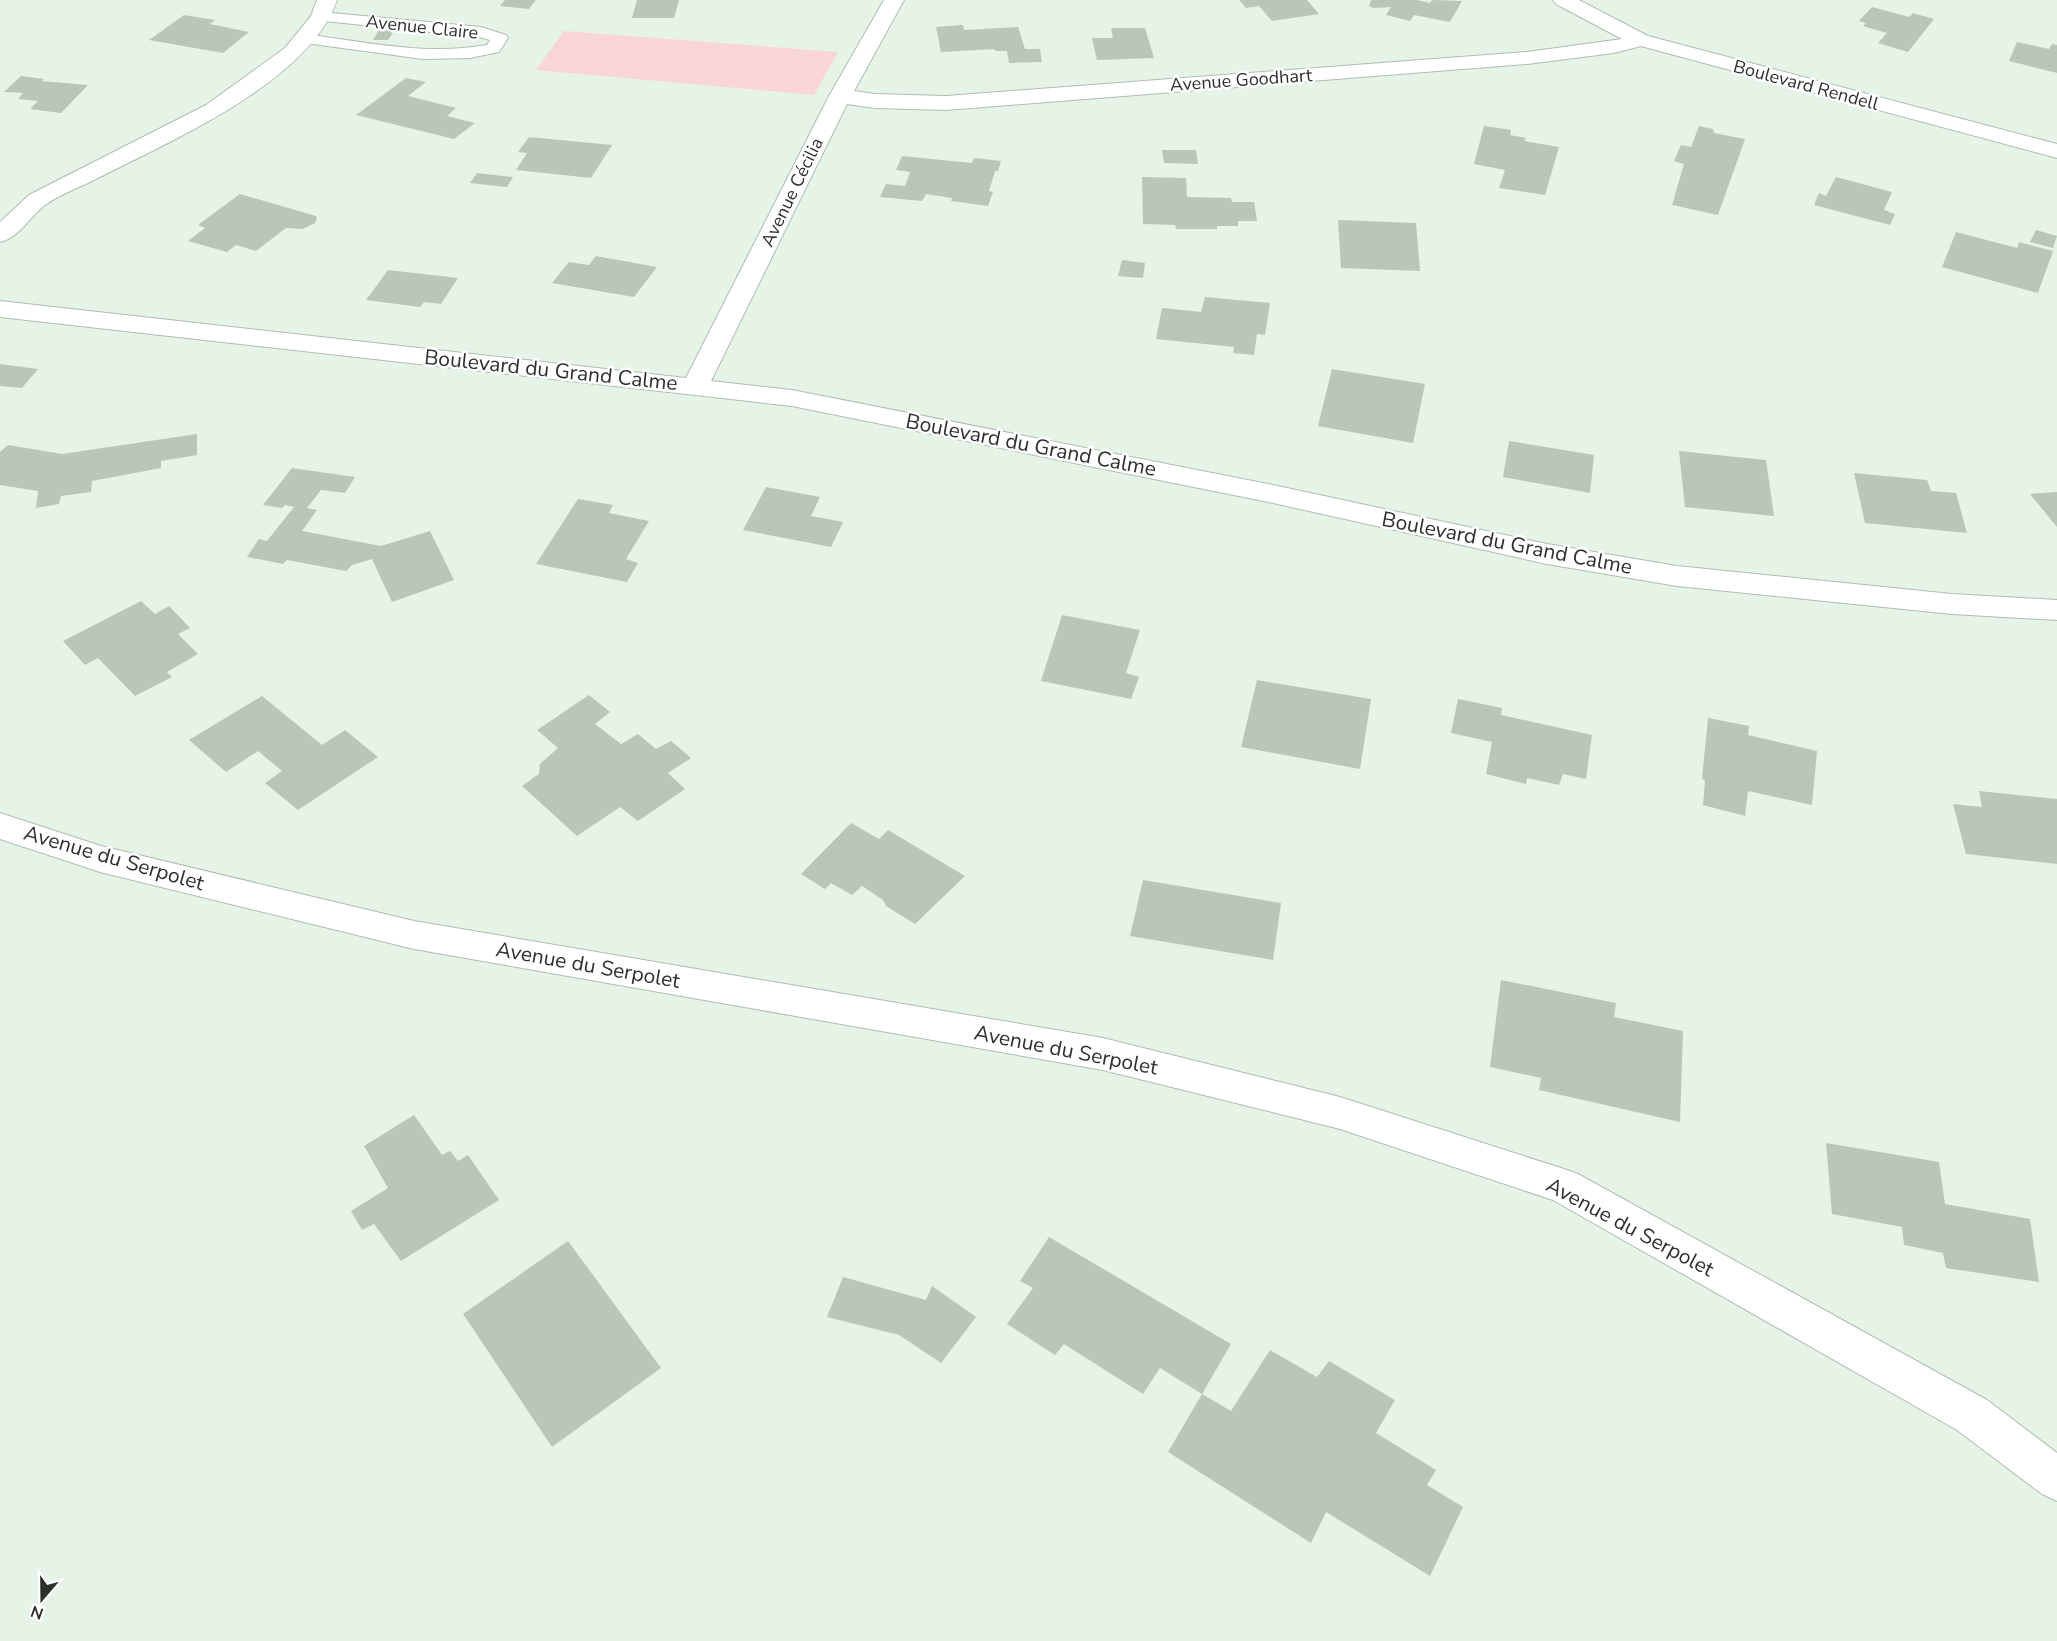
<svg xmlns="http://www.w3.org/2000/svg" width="2057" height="1641" font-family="'Nunito Sans',sans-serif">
	<rect width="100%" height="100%" fill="#e5f4e7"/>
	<!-- green -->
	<polygon fill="#fad5d5" points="564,31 838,52 814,95 536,70"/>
	<!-- building -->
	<g fill="#b9c7bb">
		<polygon points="505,0 536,0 529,9 500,6"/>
		<polygon points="637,0 679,0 674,18 632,18"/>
		<polygon points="1239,0 1307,0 1319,14 1272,21 1259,6 1246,8"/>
		<polygon points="1371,0 1417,0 1430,3 1432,0 1462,1 1450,22 1414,15 1410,21 1386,15 1391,7 1373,8 1369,6"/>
		<polygon points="1872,7 1909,17 1913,13 1934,19 1908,52 1878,43 1887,33 1863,26 1866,23 1859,21"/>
		<polygon points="184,15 215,20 210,24 249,32 223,53 149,40"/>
		<polygon points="963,25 964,30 1018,27 1025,49 1040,49 1042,62 1009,63 1007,51 996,51 994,49 941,52 936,27"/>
		<polygon points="1111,28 1145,28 1154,58 1097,60 1092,38 1113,38"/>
		<polygon points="379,30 394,31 388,40 373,40"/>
		<polygon points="2017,42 2049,49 2052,44 2057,45 2057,73 2009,61"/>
		<polygon points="21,76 44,79 42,81 88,85 61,113 30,109 38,101 18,99 23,93 4,92"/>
		<polygon points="406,78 426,82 408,96 456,108 447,116 475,123 454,139 356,115"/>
		<polygon points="1484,126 1511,130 1510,135 1526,138 1524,141 1559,147 1545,195 1499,188 1505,170 1474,164"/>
		<polygon points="1699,126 1713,129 1714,133 1745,139 1718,215 1672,205 1684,164 1674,161 1681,145 1691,147"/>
		<polygon points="529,137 550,139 612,145 591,178 516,170 527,153 518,152"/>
		<polygon points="1162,150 1196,150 1198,164 1164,163"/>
		<polygon points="902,156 972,163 974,158 1001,161 998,171 995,171 989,191 993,192 988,206 951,201 952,198 926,194 922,201 880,197 886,184 905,186 910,172 896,170"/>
		<polygon points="477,173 513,177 507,187 470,183"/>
		<polygon points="1142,177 1186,178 1187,197 1231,198 1232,202 1254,202 1257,221 1238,221 1238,226 1217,226 1217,229 1176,229 1175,225 1143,224"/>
		<polygon points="1836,177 1892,192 1884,210 1895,214 1890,225 1814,205 1819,193 1826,196"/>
		<polygon points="240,194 316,216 317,218 315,223 303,229 286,228 256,251 236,245 227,252 188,241 205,228 198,225"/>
		<polygon points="1338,220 1416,223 1420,271 1341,268"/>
		<polygon points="2036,230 2057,236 2053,248 2030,242"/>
		<polygon points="1956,232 2017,248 2019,242 2053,251 2038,293 1942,267"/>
		<polygon points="596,256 657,267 634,297 552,283 569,262 589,265"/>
		<polygon points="1122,260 1145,263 1143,278 1118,276"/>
		<polygon points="388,270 458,278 441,304 424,302 420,307 366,300"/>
		<polygon points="1205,297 1270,303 1265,335 1257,334 1254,355 1233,353 1234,347 1156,339 1162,308 1201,312"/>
		<polygon points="0,364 38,369 22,388 0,386"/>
		<polygon points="1332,369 1425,384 1413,443 1318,426"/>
		<polygon points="197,434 197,455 161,461 161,468 92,481 91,492 61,496 59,504 36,508 38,491 0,485 0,452 8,445 62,454"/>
		<polygon points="1509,441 1594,455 1590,493 1503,477"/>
		<polygon points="1679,451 1766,460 1774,516 1685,507"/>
		<polygon points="292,468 355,477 345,493 321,490 307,508 317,510 302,531 381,546 430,531 454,580 392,602 372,559 352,565 346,571 287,560 283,564 247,557 259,539 267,541 294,507 285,505 282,508 263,505"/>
		<polygon points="1854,473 1927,480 1931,491 1956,493 1967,533 1865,523"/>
		<polygon points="766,487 820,497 811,516 843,522 831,547 743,530"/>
		<polygon points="2057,492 2057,527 2030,494"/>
		<polygon points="578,499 613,505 609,513 649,521 626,559 638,563 627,582 536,564"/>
		<polygon points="141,601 155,614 169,606 190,628 178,634 198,654 167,672 172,677 135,696 98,658 85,665 63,641"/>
		<polygon points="1062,615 1140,630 1126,673 1139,677 1131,699 1041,681"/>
		<polygon points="1257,680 1371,699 1360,769 1241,747"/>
		<polygon points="589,695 610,712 595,724 621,744 638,734 656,749 671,741 691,758 668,773 685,789 638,821 620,807 577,836 522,786 539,774 540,764 558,748 537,730"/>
		<polygon points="262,696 322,745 345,730 378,757 298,810 265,783 282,771 258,751 226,772 189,740"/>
		<polygon points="1458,699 1502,708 1501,715 1592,735 1586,779 1563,774 1559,785 1527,778 1526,784 1486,774 1492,742 1451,733"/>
		<polygon points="1708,718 1749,726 1748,735 1817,751 1812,805 1748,791 1745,816 1703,805 1705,780 1702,779"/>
		<polygon points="1979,791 2057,799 2057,864 1966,854 1953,804 1982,807"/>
		<polygon points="851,823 879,839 888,830 965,876 915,924 886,906 883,900 862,886 852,895 831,883 825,889 801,874"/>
		<polygon points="1143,880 1281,903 1273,960 1130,936"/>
		<polygon points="1501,980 1616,1003 1614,1017 1683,1031 1680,1122 1539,1090 1541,1078 1490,1067"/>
		<polygon points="414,1115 442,1155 450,1151 458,1161 468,1155 499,1200 401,1261 374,1224 362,1230 351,1211 388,1188 364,1146"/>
		<polygon points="1826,1143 1939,1162 1945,1204 2030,1219 2039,1282 1946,1268 1943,1253 1904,1245 1902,1227 1832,1214"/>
		<polygon points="1049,1237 1231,1344 1202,1394 1160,1368 1143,1394 1064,1344 1055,1355 1007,1324 1033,1288 1020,1281"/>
		<polygon points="568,1241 661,1368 552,1447 463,1314"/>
		<polygon points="843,1277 926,1300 932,1286 976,1317 941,1363 899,1335 827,1317"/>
		<polygon points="1270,1350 1317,1377 1329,1361 1395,1400 1376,1433 1436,1470 1427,1485 1463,1507 1430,1576 1326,1512 1311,1543 1168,1452 1202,1394 1231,1411"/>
	</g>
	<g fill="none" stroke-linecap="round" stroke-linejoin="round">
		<defs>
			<path id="lane" d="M321,12L481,27L506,35L508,38L499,52L470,58L423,59L298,42L296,39L298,36L304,34C365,42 426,56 487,45L490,40L479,37L315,20L313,17L315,14Z"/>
			<g id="street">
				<path d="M317,0H337C309,82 172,140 98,178C81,187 60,194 45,205C30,216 19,238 0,242V222L29,195L206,105L285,48L311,16Z"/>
				<polygon points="884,0 904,0 854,91 875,94 946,96 1527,52 1622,39 1556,4 1553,0 1579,0 1648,36 2057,144 2057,158 1641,46 1614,53 1527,64 946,110 875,108 847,104 711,381 792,390 1273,485 1547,544 1677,566 1952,594 2057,600 2057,620 1952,614 1677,586 1547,564 1273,503 792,406 0,317 0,301 686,378 829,96"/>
				<polygon points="0,813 101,846 414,921 1103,1038 1340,1097 1564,1169 1578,1174 1987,1400 2057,1453 2057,1501 2042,1494 1957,1430 1553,1200 1340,1129 1103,1070 414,949 100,872 0,839"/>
			</g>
		</defs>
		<!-- lane casing -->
		<use href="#lane" stroke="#afbdb0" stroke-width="2"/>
		<!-- street casing -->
		<use href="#street" stroke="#afbdb0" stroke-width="2"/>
		<!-- lane -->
		<use href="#lane" fill="#fff" fill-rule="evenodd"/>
		<!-- street -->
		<use href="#street" fill="#fff" fill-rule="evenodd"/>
	</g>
	<g text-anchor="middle" stroke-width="5" stroke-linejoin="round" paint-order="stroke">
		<!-- far-street labels -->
		<g font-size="18" fill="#2c312c" stroke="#fff">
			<text transform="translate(422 27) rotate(6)" y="6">Avenue Claire</text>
			<text transform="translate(1241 80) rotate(-4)" y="6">Avenue Goodhart</text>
			<text transform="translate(1806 85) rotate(15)" y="6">Boulevard Rendell</text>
			<text transform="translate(792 192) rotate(-64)" y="6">Avenue Cécilia</text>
		</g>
		<!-- street labels -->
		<g font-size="21" fill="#2c312c" stroke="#fff">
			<text transform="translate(551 370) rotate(6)" y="7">Boulevard du Grand Calme</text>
			<text transform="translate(1031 445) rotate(11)" y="7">Boulevard du Grand Calme</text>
			<text transform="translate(1507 543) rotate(11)" y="7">Boulevard du Grand Calme</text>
			<text transform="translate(114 858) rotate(16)" y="7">Avenue du Serpolet</text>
			<text transform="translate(588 965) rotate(10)" y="7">Avenue du Serpolet</text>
			<text transform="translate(1066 1050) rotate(11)" y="7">Avenue du Serpolet</text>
			<text transform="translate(1630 1227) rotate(28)" y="7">Avenue du Serpolet</text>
		</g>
	</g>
	<!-- north arrow -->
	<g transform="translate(42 1599) rotate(200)" stroke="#ffffff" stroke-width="4.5" paint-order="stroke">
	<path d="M0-4.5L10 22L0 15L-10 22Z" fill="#2c312c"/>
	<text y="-9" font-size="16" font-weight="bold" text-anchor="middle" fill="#2c312c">N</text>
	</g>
</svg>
